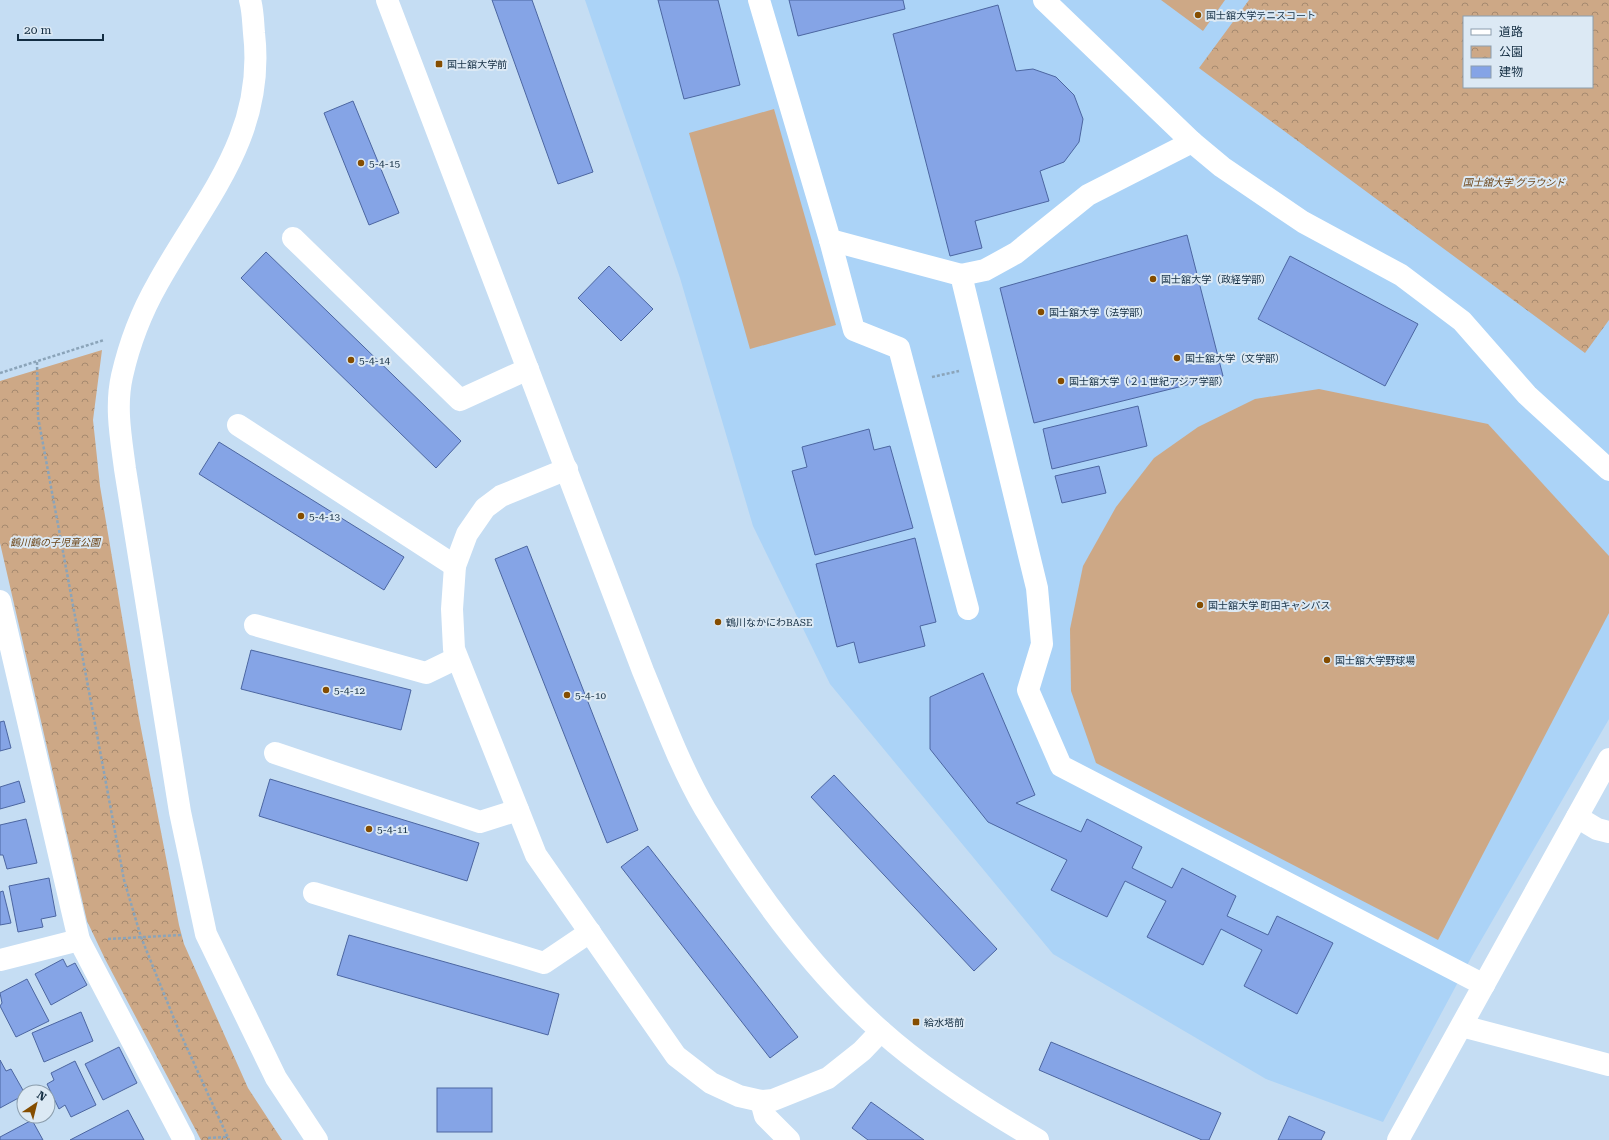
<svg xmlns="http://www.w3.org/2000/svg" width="1609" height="1140" font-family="'Roboto Serif','Noto Sans JP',serif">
	<defs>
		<pattern id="park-crowns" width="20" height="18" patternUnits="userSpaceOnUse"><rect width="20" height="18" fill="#cda886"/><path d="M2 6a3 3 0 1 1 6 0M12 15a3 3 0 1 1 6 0" fill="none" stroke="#a5896f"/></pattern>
	</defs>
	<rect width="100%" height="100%" fill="#c5ddf3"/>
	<!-- built -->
	<path fill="#abd3f7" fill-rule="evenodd" d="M585,0H1609V719L1472,956L1383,1122L1266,1079L1053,954L830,684L753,526L680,278ZM1464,17H1592V87H1464Z"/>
	<!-- grass -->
	<g fill="#cda886">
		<polygon points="1161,0 1225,0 1203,31"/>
		<polygon points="774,109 836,325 750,349 689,133"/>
		<polygon points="1319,389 1488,424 1609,556 1609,613 1438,940 1096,763 1071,691 1070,629 1083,566 1116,507 1154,458 1198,427 1255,399"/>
	</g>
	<!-- park -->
	<g fill="url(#park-crowns)" fill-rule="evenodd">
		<path d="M1249,0H1609V320L1585,353L1199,68ZM1464,17H1592V87H1464Z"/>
		<polygon points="102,350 93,420 100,486 139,718 179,925 184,944 248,1088 282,1140 201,1140 105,959 87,921 0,543 0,381"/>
	</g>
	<!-- building -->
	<g fill="#85a4e6" stroke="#4c66a1">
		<polygon points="492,0 532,0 593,172 558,184"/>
		<polygon points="658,0 718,0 740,85 684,99"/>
		<polygon points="789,0 903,0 905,9 798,36"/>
		<polygon points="998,5 1016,71 1033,69 1056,77 1074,95 1083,119 1079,142 1064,162 1040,171 1049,201 975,221 982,248 950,256 893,34"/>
		<polygon points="353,101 399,213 369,225 324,113"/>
		<polygon points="1187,235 1223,376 1034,423 1000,288"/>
		<polygon points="266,252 461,441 436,468 241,278"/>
		<polygon points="1290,256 1418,324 1385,386 1258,319"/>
		<polygon points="609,266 653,309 621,341 578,298"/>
		<polygon points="1138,406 1147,446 1052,469 1043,429"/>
		<polygon points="869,429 874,450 890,446 913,528 815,555 792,471 807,467 802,447"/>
		<polygon points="219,442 404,557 384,590 199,474"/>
		<polygon points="1099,466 1106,493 1062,503 1055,476"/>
		<polygon points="915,538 936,622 920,626 925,646 859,663 854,642 837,647 816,564"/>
		<polygon points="527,546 638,830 607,843 495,559"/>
		<polygon points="251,650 411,690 401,730 241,689"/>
		<polygon points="983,673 1035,795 1016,803 1081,832 1087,819 1142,847 1132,868 1172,888 1182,868 1236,896 1227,916 1268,935 1277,916 1333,943 1297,1014 1244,986 1262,950 1221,929 1203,965 1147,937 1166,901 1125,881 1107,917 1051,890 1067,860 988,822 930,749 930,697"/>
		<polygon points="4,721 11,748 0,751 0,722"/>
		<polygon points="834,775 997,949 974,971 811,797"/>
		<polygon points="270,779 479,843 467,881 259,816"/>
		<polygon points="19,781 25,802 0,809 0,787"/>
		<polygon points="26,819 37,863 7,869 3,855 0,855 0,825"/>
		<polygon points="648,846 798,1037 770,1058 621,867"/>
		<polygon points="49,878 56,916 41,919 43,927 18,932 9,886"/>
		<polygon points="3,891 11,923 0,925 0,892"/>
		<polygon points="349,935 559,994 548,1035 337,975"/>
		<polygon points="63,959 67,967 75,963 87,985 51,1005 35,974"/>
		<polygon points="27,979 49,1021 16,1037 0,1006 2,1003 0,993"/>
		<polygon points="81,1012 93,1041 44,1062 32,1033"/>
		<polygon points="1051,1042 1221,1113 1209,1140 1202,1140 1039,1070"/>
		<polygon points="119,1047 137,1083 103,1100 85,1064"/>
		<polygon points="0,1060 6,1071 11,1069 24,1092 24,1095 0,1108"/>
		<polygon points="75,1061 96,1105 71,1117 65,1105 59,1109 47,1084 54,1080 51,1073"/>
		<rect x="437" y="1088" width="55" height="44"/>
		<polygon points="871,1102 924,1140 868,1140 852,1128"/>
		<polygon points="128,1110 144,1140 70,1140"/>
		<polygon points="1289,1116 1325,1132 1321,1140 1278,1140"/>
		<polygon points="32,1120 43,1140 0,1140 0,1137"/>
	</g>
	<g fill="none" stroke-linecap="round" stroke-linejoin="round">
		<!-- path -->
		<g stroke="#8ba4b9" stroke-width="2.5" stroke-dasharray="3 2" stroke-linecap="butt">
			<polyline points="37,362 38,417 124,880 141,937 177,1026 229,1140"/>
			<polyline points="0,373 104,340"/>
			<polyline points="932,377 959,371"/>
			<polyline points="108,939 181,935"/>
			<polyline points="208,1138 227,1137"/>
		</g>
		<!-- minor -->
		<g stroke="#fff" stroke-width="22">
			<path d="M250,0C253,10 253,22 254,33C266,136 204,200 158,283C142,311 129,345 122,376C115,407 121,438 125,469L180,812L206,934L276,1078L317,1140"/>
			<path d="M387,0L643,671C662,717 680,766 705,809C752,887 812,970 881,1031C928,1073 983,1108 1038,1140"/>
			<polyline points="759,0 830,240 961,275 1037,588 1042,644 1028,690 1061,766 1484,985"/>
			<polyline points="1044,0 1192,142 1222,167 1303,222 1401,275 1462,321 1527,395 1609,470"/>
			<polyline points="293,238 460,400 528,369"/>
			<polyline points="830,240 854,330 899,348 968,609"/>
			<polyline points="961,275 985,270 1016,253 1088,195 1192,142"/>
			<polyline points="238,425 455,566"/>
			<polyline points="567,469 501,496 485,508 467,534 455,566 452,609 454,649 536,855 676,1056 711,1083 739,1096 761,1101 773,1100 828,1078 862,1051 881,1031"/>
			<polyline points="0,601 79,940 184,1140"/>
			<polyline points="255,625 426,673 457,658"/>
			<polyline points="275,753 480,822 518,810"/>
			<polyline points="1577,817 1597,829 1609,832"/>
			<polyline points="314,893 544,963 590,932"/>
			<polyline points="0,960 79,940"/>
			<polyline points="1462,1026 1609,1065"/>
			<polyline points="761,1101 765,1116 789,1140"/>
			<polyline points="1398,1140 1609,759"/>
		</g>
	</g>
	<!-- markers -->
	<g fill="#854d00" stroke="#dce9f4" stroke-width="1.5">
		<circle cx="1198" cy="15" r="4"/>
		<rect x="435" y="60" width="8" height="8" rx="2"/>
		<circle cx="361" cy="163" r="4"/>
		<circle cx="1153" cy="279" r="4"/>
		<circle cx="1041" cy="312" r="4"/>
		<circle cx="1177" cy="358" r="4"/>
		<circle cx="351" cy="360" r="4"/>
		<circle cx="1061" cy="381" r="4"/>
		<circle cx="301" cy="516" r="4"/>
		<circle cx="1200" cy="605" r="4"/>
		<circle cx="718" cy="622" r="4"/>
		<circle cx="1327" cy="660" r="4"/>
		<circle cx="326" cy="690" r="4"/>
		<circle cx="567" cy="695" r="4"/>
		<circle cx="369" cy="829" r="4"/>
		<rect x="912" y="1018" width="8" height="8" rx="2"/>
	</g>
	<g text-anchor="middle" stroke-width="4" stroke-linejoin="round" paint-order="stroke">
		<!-- poi labels -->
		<g font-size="10" fill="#132d42" stroke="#dce9f4" text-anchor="start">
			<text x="1206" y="19">国士舘大学テニスコート</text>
			<text x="447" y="68">国士舘大学前</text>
			<text x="369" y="167">5-4-15</text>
			<text x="1161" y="283">国士舘大学（政経学部）</text>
			<text x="1049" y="316">国士舘大学（法学部）</text>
			<text x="1185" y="362">国士舘大学（文学部）</text>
			<text x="359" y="364">5-4-14</text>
			<text x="1069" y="385">国士舘大学（２１世紀アジア学部）</text>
			<text x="309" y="520">5-4-13</text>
			<text x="1208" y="609">国士舘大学 町田キャンパス</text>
			<text x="726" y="626">鶴川なかにわBASE</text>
			<text x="1335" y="664">国士舘大学野球場</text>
			<text x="334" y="694">5-4-12</text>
			<text x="575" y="699">5-4-10</text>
			<text x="377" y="833">5-4-11</text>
			<text x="924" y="1026">給水塔前</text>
		</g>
		<!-- park labels -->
		<g font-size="10" font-style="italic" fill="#6b4417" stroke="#dce9f4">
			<text x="1514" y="186">国士舘大学 グラウンド</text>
			<text x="55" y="546">鶴川鶴の子児童公園</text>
		</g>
	</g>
	<!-- legend -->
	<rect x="1463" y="16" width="130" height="72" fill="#dce9f4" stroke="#8c9ead"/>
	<rect x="1471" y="29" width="20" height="6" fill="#ffffff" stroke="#8c9ead"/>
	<text x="1499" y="36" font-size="12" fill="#132d42">道路</text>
	<rect x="1471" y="46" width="20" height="12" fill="url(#park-crowns)" stroke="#8c9ead"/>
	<text x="1499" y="56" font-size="12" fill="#132d42">公園</text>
	<rect x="1471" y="66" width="20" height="12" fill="#85a4e6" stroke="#8c9ead"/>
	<text x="1499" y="76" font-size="12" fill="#132d42">建物</text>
	<!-- north arrow -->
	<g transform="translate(36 1104) rotate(35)"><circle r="19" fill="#dce9f4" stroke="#8c9ead"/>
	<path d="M0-3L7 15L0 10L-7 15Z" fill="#854d00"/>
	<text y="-6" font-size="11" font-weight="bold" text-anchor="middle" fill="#132d42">N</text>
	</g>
	<!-- scale -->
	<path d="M18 34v6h85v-6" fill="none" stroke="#132d42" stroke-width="2"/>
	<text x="24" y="34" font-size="12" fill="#132d42" stroke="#dce9f4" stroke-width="3" paint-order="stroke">20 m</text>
</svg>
